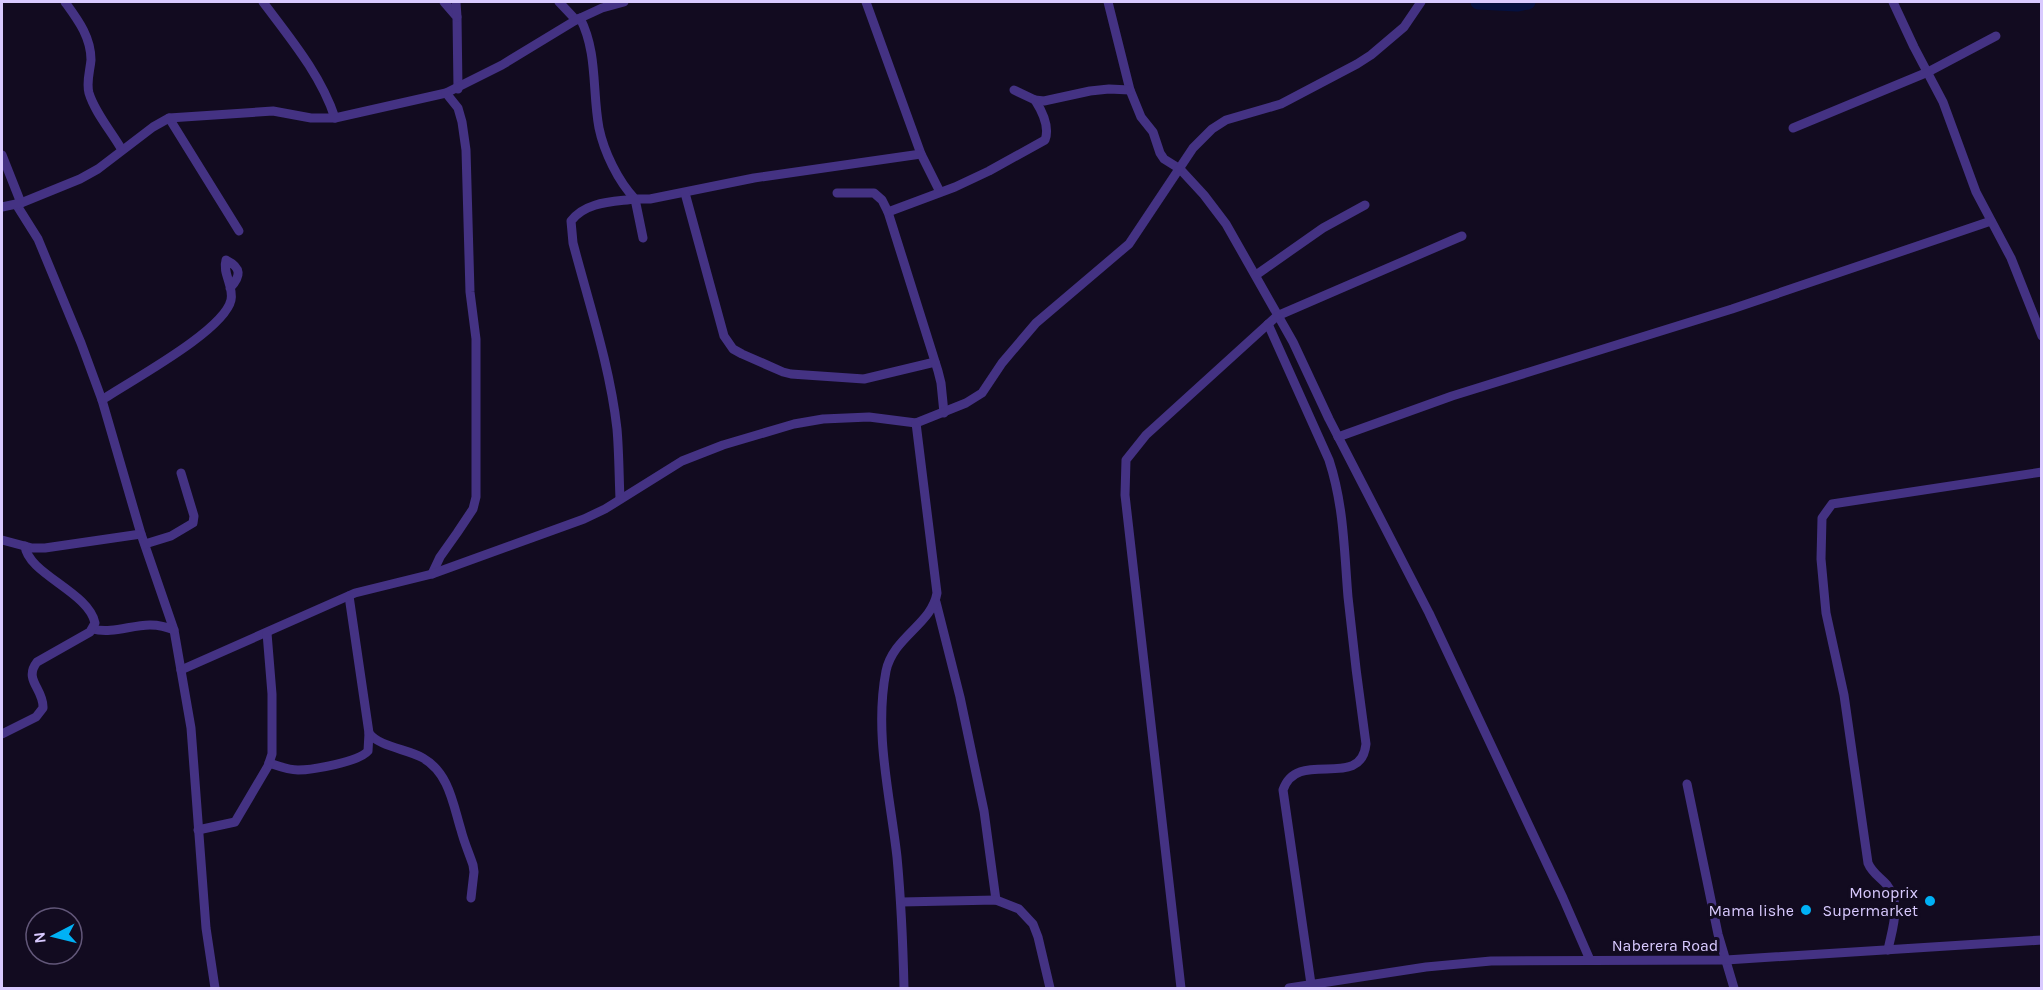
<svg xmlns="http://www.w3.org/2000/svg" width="2043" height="990" font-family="Karla,sans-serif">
	<rect width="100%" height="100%" fill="#120b20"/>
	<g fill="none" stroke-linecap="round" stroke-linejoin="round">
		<!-- river -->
		<polyline stroke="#05103f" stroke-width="15" points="1478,2 1517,4 1528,2"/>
		<!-- minor -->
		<g stroke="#443283" stroke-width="9">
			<path d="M65,2C78,20 91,37 91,60C90,71 86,82 89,93C95,113 112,132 122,150"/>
			<path d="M263,2C290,38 321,75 335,118"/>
			<polyline points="444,2 457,17 458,89"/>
			<polyline points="456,2 457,17"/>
			<polyline points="559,2 576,20"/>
			<polyline points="866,2 921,154 940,192"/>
			<polyline points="1108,2 1130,90 1141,117 1153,132 1160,153 1164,159 1180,169 1204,195 1226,224 1293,342 1329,419 1429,613 1563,898 1590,960"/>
			<polyline points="1893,2 1914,47 1943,102 1976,192 2011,258 2042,336"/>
			<path d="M580,18C598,53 592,91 599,128C604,152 618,181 635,199H650L754,178L921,154"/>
			<polyline points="1014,90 1035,100 1044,101 1090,91 1109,89 1130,90"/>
			<polyline points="169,118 239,231"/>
			<polyline points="1793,128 1928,72 1996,36"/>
			<polyline points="2,155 21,203"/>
			<polyline points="685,193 724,336 733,349 742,354 783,372 791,374 864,379 935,362"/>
			<polyline points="837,193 874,193 882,200 888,212 938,371 941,383 944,413"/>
			<polyline points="16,204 38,239 81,343 102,400 141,534 174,630 191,728 206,928 215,988"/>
			<polyline points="2,207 21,203 80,179 98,169 153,127 169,118 273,111 311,118 335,118 446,93 502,65 576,20 602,8 624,2"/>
			<path d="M888,212L955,187L989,171L1045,140C1050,127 1042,111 1035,100"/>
			<polyline points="1256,275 1323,228 1365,205"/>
			<path d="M1268,324L1329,460C1344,506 1344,549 1348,597C1353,646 1359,695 1366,744C1361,792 1297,747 1283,790L1311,984"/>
			<path d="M102,400C130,381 224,331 231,300C234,286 222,273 226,260C242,268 241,276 230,288"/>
			<polyline points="1338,437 1452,396 1732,309 1991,221"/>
			<path d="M620,499C619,476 619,452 617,429C610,366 589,304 573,243L571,221C586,201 614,202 635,199L643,238"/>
			<polyline points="2,540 32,548 45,548 141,534"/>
			<polyline points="145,544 171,536 193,523 194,516 181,473"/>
			<polyline points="432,574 440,557 457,533 473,509 476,497 476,339 470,292 466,150 462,122 458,108 446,93"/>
			<path d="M349,596L369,733C379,747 408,749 423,758C449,773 453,804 461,830C464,842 469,853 473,865L474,872L471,898"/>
			<polyline points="936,602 960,697 984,811 996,900"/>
			<path d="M92,629C121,636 143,616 174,630"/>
			<polyline points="181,670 355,593 432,574 584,519 605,509 682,461 723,445 794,424 823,419 869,417 916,423 966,403 982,393 1002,363 1036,323 1129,244 1193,148 1212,129 1226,120 1281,104 1357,64 1371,55 1404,27 1421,2"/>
			<path d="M2,734L36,717L43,708C44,689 23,680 37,662L90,632L95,623C89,592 28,574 25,546"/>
			<path d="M269,763C278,766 288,770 298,770C312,770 359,762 368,751L369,733"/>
			<polyline points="1687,784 1718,934 1734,988"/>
			<polyline points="198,830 235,822 268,766 272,754 272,694 267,633"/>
			<polyline points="901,902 996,900 1019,909 1033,924 1038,937 1050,988"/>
			<path d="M1888,950C1892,929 1902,904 1887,885C1880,877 1872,873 1868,863L1844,695L1826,613L1821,559L1822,518L1832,504L2042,472"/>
			<path d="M904,988C903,945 901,900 897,857C890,795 874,733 886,671C893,637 932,624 937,593L916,423"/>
			<polyline points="1181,988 1125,495 1126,460 1146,435 1277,316 1462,236"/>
			<polyline points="1289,988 1426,967 1491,961 1726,960 2042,940"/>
		</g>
	</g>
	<!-- markers -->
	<g fill="#00b1f5" stroke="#120b20" stroke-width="2">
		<circle cx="1930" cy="901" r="6"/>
		<circle cx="1806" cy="910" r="6"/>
	</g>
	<g text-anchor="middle" stroke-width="6" stroke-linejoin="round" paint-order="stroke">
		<!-- poi labels -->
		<g font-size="16" fill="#d9caff" stroke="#120b20" text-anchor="end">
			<text x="1918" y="898">Monoprix<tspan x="1918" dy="18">Supermarket</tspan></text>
			<text x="1794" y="916">Mama lishe</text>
		</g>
		<!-- street labels -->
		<g font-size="16" fill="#d9caff" stroke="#120b20">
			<text x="1665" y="951">Naberera Road</text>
		</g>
	</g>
	<!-- border -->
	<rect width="2043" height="990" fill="none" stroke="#d9caff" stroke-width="6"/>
	<!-- north arrow -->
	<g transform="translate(54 936) rotate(263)"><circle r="28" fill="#120b20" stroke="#625779" stroke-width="1.5"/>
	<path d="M0-4.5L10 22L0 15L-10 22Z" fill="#00b1f5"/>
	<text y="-9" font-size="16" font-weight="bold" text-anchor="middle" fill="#d9caff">N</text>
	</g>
</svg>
